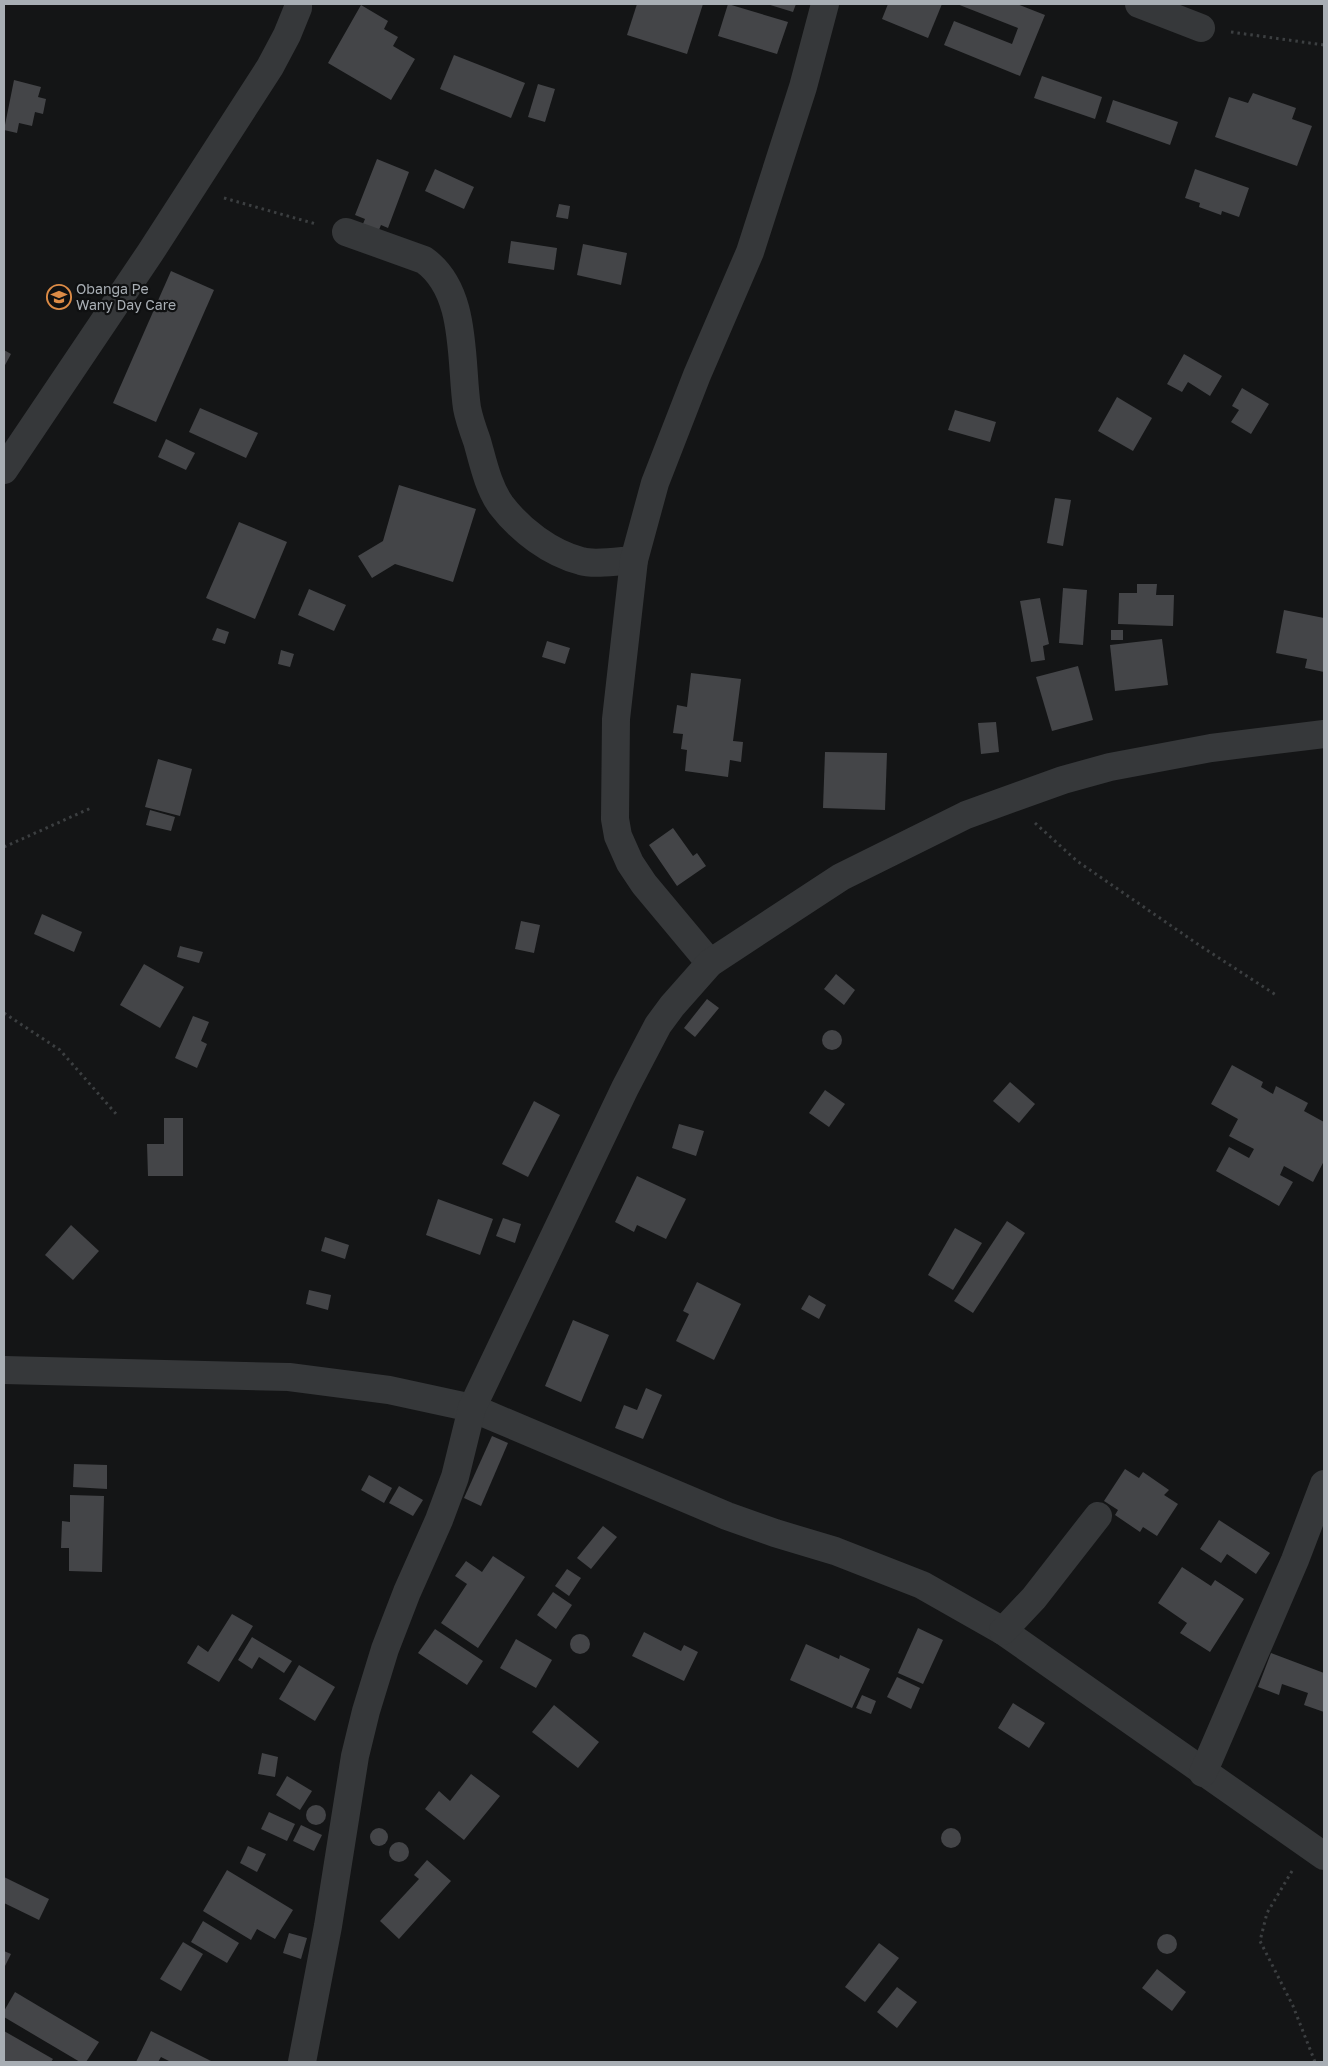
<svg xmlns="http://www.w3.org/2000/svg" width="1328" height="2066" font-family="'Golos Text',sans-serif">
	<rect width="100%" height="100%" fill="#141516"/>
	<!-- building -->
	<g fill="#444548">
		<polygon points="637,4 703,4 687,54 627,35"/>
		<polygon points="728,4 788,22 777,54 718,36"/>
		<polygon points="767,4 796,4 793,12"/>
		<polygon points="888,4 942,4 928,38 882,19"/>
		<polygon points="957,4 1017,4 1045,15 1020,76 944,45 954,21 1012,44 1018,28"/>
		<polygon points="361,5 388,21 384,29 398,37 393,46 415,59 391,100 328,63"/>
		<polygon points="454,55 525,83 511,118 440,89"/>
		<polygon points="1042,76 1102,97 1095,119 1034,98"/>
		<polygon points="14,80 41,87 38,97 46,99 43,114 35,112 32,126 19,123 17,133 4,130"/>
		<polygon points="538,84 555,89 545,122 528,117"/>
		<polygon points="1253,93 1296,108 1292,119 1312,126 1297,166 1215,137 1229,97 1248,103"/>
		<polygon points="1113,100 1178,122 1170,145 1106,122"/>
		<polygon points="377,159 409,172 388,228 381,225 376,237 360,231 365,219 355,215"/>
		<polygon points="435,169 474,187 464,209 425,191"/>
		<polygon points="1195,169 1249,188 1239,217 1222,211 1221,215 1199,207 1200,203 1185,198"/>
		<polygon points="559,204 570,206 568,219 556,217"/>
		<polygon points="511,241 557,248 554,270 508,263"/>
		<polygon points="583,244 627,253 621,285 577,275"/>
		<polygon points="171,271 214,290 156,422 113,403"/>
		<polygon points="4,350 11,354 4,367"/>
		<polygon points="1184,354 1222,376 1210,396 1188,382 1182,392 1167,384"/>
		<polygon points="1242,388 1269,404 1251,434 1231,422 1239,410 1232,406"/>
		<polygon points="1117,397 1152,418 1133,451 1098,431"/>
		<polygon points="200,408 258,433 246,458 189,432"/>
		<polygon points="955,410 996,422 990,442 948,430"/>
		<polygon points="166,439 195,453 186,470 158,457"/>
		<polygon points="399,485 476,509 453,582 395,564 372,578 358,556 383,541"/>
		<polygon points="1055,498 1071,500 1063,546 1047,543"/>
		<polygon points="239,522 287,542 255,619 206,598"/>
		<polygon points="1137,584 1157,584 1156,595 1174,595 1173,626 1118,624 1119,593 1137,593"/>
		<polygon points="1063,588 1087,590 1083,645 1059,643"/>
		<polygon points="309,589 346,605 334,631 298,615"/>
		<polygon points="1040,598 1049,644 1043,646 1045,660 1031,662 1020,601"/>
		<polygon points="1284,610 1324,618 1324,672 1305,668 1307,659 1276,653"/>
		<polygon points="217,628 229,632 225,644 212,640"/>
		<rect x="1111" y="630" width="12" height="10"/>
		<polygon points="1162,639 1168,685 1115,691 1110,645"/>
		<polygon points="547,641 570,648 565,664 542,657"/>
		<polygon points="281,650 294,654 290,667 278,664"/>
		<polygon points="1078,666 1093,720 1052,731 1036,677"/>
		<polygon points="691,673 741,679 733,741 743,742 741,762 730,760 728,777 685,771 687,750 681,749 683,734 673,733 677,705 687,707"/>
		<polygon points="996,722 999,752 981,754 978,723"/>
		<polygon points="825,752 887,753 885,810 823,808"/>
		<polygon points="158,759 192,769 180,816 145,807"/>
		<polygon points="150,810 175,817 171,831 146,825"/>
		<polygon points="673,828 693,856 697,853 706,866 677,886 649,845"/>
		<polygon points="42,914 82,932 74,952 34,934"/>
		<polygon points="521,921 540,925 534,953 515,949"/>
		<polygon points="180,946 203,952 199,963 177,957"/>
		<polygon points="144,964 184,987 160,1028 120,1005"/>
		<polygon points="836,974 855,990 844,1005 824,989"/>
		<polygon points="707,999 719,1008 695,1037 684,1028"/>
		<polygon points="193,1016 209,1022 201,1041 207,1044 197,1068 175,1058"/>
		<circle cx="832" cy="1040" r="10"/>
		<polygon points="1232,1065 1263,1082 1261,1087 1273,1094 1276,1086 1308,1103 1304,1111 1324,1122 1324,1161 1313,1182 1284,1166 1280,1175 1293,1182 1279,1206 1216,1171 1229,1147 1249,1158 1254,1149 1229,1136 1238,1119 1211,1104"/>
		<polygon points="1010,1082 1035,1104 1019,1123 993,1101"/>
		<polygon points="825,1090 845,1104 829,1127 809,1113"/>
		<polygon points="534,1101 560,1115 528,1177 502,1164"/>
		<polygon points="164,1118 183,1118 183,1176 148,1176 147,1144 164,1144"/>
		<polygon points="679,1124 704,1131 696,1156 672,1148"/>
		<polygon points="637,1176 686,1199 666,1239 637,1225 634,1232 615,1222"/>
		<polygon points="438,1199 493,1219 480,1255 426,1235"/>
		<polygon points="503,1218 521,1224 515,1243 496,1236"/>
		<polygon points="1007,1221 1025,1233 973,1313 954,1301"/>
		<polygon points="71,1225 99,1251 73,1280 45,1255"/>
		<polygon points="955,1228 982,1243 953,1290 928,1275"/>
		<polygon points="325,1237 349,1245 345,1259 321,1251"/>
		<polygon points="697,1282 741,1304 714,1360 676,1341 689,1314 683,1311"/>
		<polygon points="309,1290 331,1295 328,1310 306,1304"/>
		<polygon points="809,1295 826,1305 819,1319 801,1309"/>
		<polygon points="573,1320 609,1335 581,1402 545,1386"/>
		<polygon points="646,1388 662,1395 643,1439 615,1428 624,1405 637,1410"/>
		<polygon points="492,1436 508,1443 481,1506 464,1498"/>
		<polygon points="74,1464 107,1465 107,1489 73,1487"/>
		<polygon points="1125,1469 1139,1478 1143,1472 1169,1490 1164,1495 1178,1504 1157,1536 1143,1527 1140,1532 1115,1515 1118,1510 1104,1501"/>
		<polygon points="369,1475 392,1488 384,1503 361,1490"/>
		<polygon points="399,1486 423,1500 413,1516 389,1503"/>
		<polygon points="70,1495 104,1496 102,1572 69,1571 69,1548 61,1548 62,1521 70,1522"/>
		<polygon points="1219,1520 1270,1553 1256,1574 1227,1554 1221,1563 1200,1549"/>
		<polygon points="603,1526 617,1537 591,1569 577,1558"/>
		<polygon points="493,1556 525,1577 478,1648 441,1623 467,1584 455,1576 466,1561 482,1572"/>
		<polygon points="1182,1567 1211,1586 1215,1580 1244,1599 1210,1652 1180,1633 1187,1623 1158,1603"/>
		<polygon points="567,1569 581,1578 569,1596 555,1586"/>
		<polygon points="553,1592 572,1605 556,1629 537,1615"/>
		<polygon points="232,1614 253,1626 219,1682 187,1663 198,1645 208,1652"/>
		<polygon points="918,1628 943,1640 923,1684 898,1673"/>
		<polygon points="435,1629 483,1661 467,1685 418,1653"/>
		<polygon points="644,1632 681,1651 684,1645 698,1652 684,1681 632,1656"/>
		<circle cx="580" cy="1644" r="10"/>
		<polygon points="252,1637 292,1661 284,1673 259,1657 252,1669 238,1660"/>
		<polygon points="516,1639 552,1660 536,1688 500,1668"/>
		<polygon points="806,1644 839,1659 840,1655 870,1669 852,1708 790,1680"/>
		<polygon points="1271,1653 1324,1673 1324,1712 1304,1705 1308,1693 1282,1684 1279,1695 1258,1687"/>
		<polygon points="299,1665 335,1687 315,1721 279,1699"/>
		<polygon points="897,1677 920,1688 911,1709 887,1697"/>
		<polygon points="862,1695 876,1701 871,1714 856,1708"/>
		<polygon points="1013,1703 1045,1723 1029,1748 998,1728"/>
		<polygon points="554,1705 599,1742 578,1768 532,1732"/>
		<polygon points="262,1753 278,1757 275,1777 258,1774"/>
		<polygon points="471,1774 500,1796 464,1840 425,1809 439,1791 450,1801"/>
		<polygon points="287,1776 312,1791 300,1810 276,1795"/>
		<circle cx="316" cy="1815" r="10"/>
		<polygon points="269,1812 295,1824 287,1841 261,1829"/>
		<polygon points="301,1825 322,1835 314,1851 293,1841"/>
		<circle cx="379" cy="1837" r="9"/>
		<circle cx="951" cy="1838" r="10"/>
		<circle cx="399" cy="1852" r="10"/>
		<polygon points="248,1846 266,1854 257,1872 240,1863"/>
		<polygon points="427,1860 451,1881 399,1939 380,1921 419,1879 414,1875"/>
		<polygon points="227,1870 293,1910 275,1939 257,1929 251,1940 203,1911"/>
		<polygon points="4,1877 49,1899 39,1920 4,1903"/>
		<polygon points="203,1921 239,1943 227,1963 191,1942"/>
		<polygon points="289,1933 307,1938 301,1959 283,1953"/>
		<circle cx="1167" cy="1944" r="10"/>
		<polygon points="183,1942 203,1954 181,1991 160,1979"/>
		<polygon points="879,1943 899,1958 865,2002 845,1987"/>
		<polygon points="4,1951 11,1954 4,1968"/>
		<polygon points="1157,1969 1186,1992 1172,2011 1142,1988"/>
		<polygon points="897,1987 917,2002 897,2028 877,2012"/>
		<polygon points="15,1992 99,2042 86,2062 80,2062 4,2017 4,2011"/>
		<polygon points="4,2031 53,2059 51,2062 4,2062"/>
		<polygon points="151,2031 213,2062 171,2062 161,2057 158,2062 136,2062"/>
	</g>
	<g fill="none" stroke-linecap="round" stroke-linejoin="round">
		<!-- path -->
		<g stroke="#3c3f41" stroke-width="3" stroke-dasharray="2.5 4" stroke-linecap="butt">
			<polyline points="1231,32 1324,45"/>
			<polyline points="224,198 316,224"/>
			<polyline points="1035,823 1077,861 1199,945 1276,995"/>
			<polyline points="4,847 91,808"/>
			<polyline points="4,1013 60,1050 117,1115"/>
			<polyline points="1292,1871 1267,1913 1260,1941 1293,2006 1315,2062"/>
		</g>
		<!-- minor -->
		<g stroke="#36383a" stroke-width="28">
			<polyline points="1139,4 1201,28"/>
			<path d="M346,232L424,260C468,291 460,361 467,408C469,419 473,430 477,441C483,462 488,487 501,505C520,530 550,553 581,561C594,565 619,561 634,560"/>
			<polyline points="4,470 150,253 270,67 287,35 298,8 298,4"/>
			<polyline points="710,963 644,884 630,863 618,836 615,819 616,719 634,560 655,483 697,375 750,252 803,87 825,4"/>
			<polyline points="4,1370 289,1377 389,1390 472,1408 727,1516 775,1533 835,1551 922,1585 1003,1631 1324,1856"/>
			<polyline points="1003,1631 1034,1598 1098,1516"/>
			<polyline points="1203,1773 1295,1560 1324,1484"/>
			<polyline points="302,2062 328,1926 355,1756 366,1711 385,1649 407,1592 439,1520 455,1477 472,1408 625,1088 658,1025 672,1006 710,963 841,877 966,815 1063,780 1110,767 1211,748 1324,734"/>
		</g>
	</g>
	<!-- icons -->
	<defs>
		<symbol id="school-ring" viewBox="-11 -11 22 22"><circle r="9.5" fill="#0f1011" stroke="#dc8b46" stroke-width="1.5"/><path d="M0-5L7-2L0 1L-7-2ZM-4 1L0 2.5L4 1V4Q0 6-4 4Z" fill="#dc8b46"/></symbol>
	</defs>
	<g fill-rule="evenodd">
		<use href="#school-ring" x="45" y="283" width="28" height="28"/>
	</g>
	<g text-anchor="middle" stroke-width="4.5" stroke-linejoin="round" paint-order="stroke">
		<!-- poi labels -->
		<g font-size="14" fill="#a8aeb4" stroke="#0f1011" text-anchor="start">
			<text x="76" y="294">Obanga Pe<tspan x="76" dy="16">Wany Day Care</tspan></text>
		</g>
	</g>
	<!-- border -->
	<rect width="1328" height="2066" fill="none" stroke="#a8aeb4" stroke-width="10"/>
</svg>
